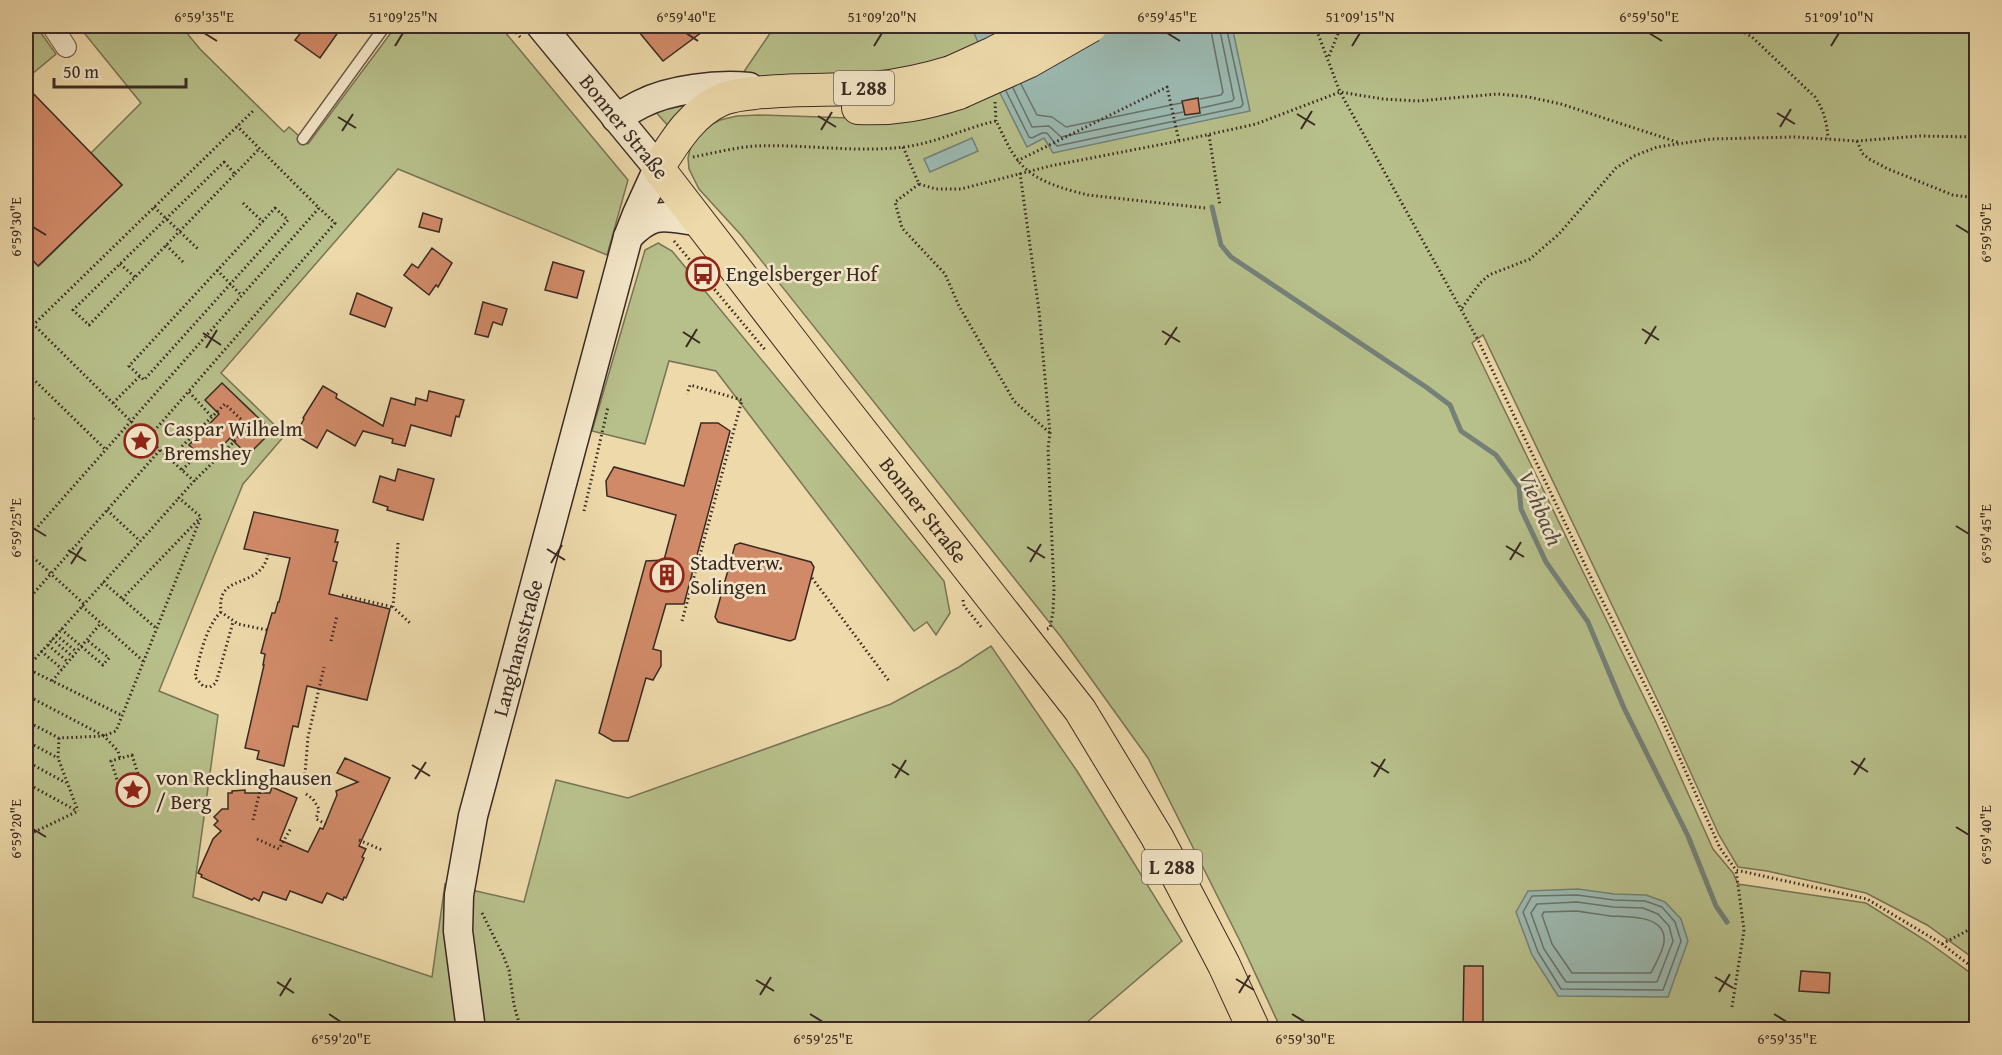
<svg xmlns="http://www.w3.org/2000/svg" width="2002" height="1055" font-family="'Gentium Book Plus',serif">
	<rect width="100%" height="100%" fill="#edd9aa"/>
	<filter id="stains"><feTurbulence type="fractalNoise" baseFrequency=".00333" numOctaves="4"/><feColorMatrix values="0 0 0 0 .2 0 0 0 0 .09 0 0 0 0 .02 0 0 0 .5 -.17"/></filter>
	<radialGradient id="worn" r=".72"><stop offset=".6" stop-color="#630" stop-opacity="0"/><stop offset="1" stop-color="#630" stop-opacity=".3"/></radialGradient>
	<!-- green -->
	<g fill="#b7bf8a" stroke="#787456" stroke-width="1.5">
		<polygon points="26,26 36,26 56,54 26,79"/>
		<polygon points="99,26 181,26 200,49 284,132 289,127 308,144 396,26 500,26 628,180 607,255 398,169 221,373 285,435 243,484 159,691 218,715 193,897 432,977 445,884 524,902 556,780 628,798 891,704 959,667 991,646 1077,771 1182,941 1079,1029 26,1030 26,259 29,256 39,266 122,185 91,153 141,103 85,34"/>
		<polygon points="775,26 1014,26 979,44 911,71 739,79"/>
		<polygon points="1115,26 1976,26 1976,960 1927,925 1866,893 1767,871 1738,867 1719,835 1665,716 1483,335 1472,343 1655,720 1713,849 1733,873 1738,884 1866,903 1928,942 1976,977 1976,1029 1281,1029 1241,943 1148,758 1061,637 741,235 699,189 689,169 688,158 691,145 707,127 720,120 737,116 759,115 849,118"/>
		<polygon points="708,91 670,128 653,109"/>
		<polygon points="658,243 672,251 944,581 950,613 936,635 927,622 914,631 716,371 669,361 645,444 592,431 645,250"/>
	</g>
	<!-- water -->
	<g fill="#9bb9b1" stroke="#748078" stroke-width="1.5">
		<polygon points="971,26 1232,26 1250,111 1053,153 1044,138 1027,147 998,89"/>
		<polygon points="972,138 978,151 930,172 924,159"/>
		<polygon points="1578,889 1614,894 1646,895 1665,902 1681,919 1688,941 1668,997 1558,996 1532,955 1516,912 1528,891"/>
	</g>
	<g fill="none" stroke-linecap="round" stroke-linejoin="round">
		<!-- shore -->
		<g stroke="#6a726a" stroke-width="1.5">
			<polyline points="1021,84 1037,115 1052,117 1066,127 1181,103"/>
			<polyline points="1013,88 1032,127 1049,126 1061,137 1183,112"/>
			<polyline points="1006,91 1029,137 1032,138 1042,133 1047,133 1057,146 1241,107 1243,104 1226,26"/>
			<polyline points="1200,99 1221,95 1223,92 1210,26"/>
			<polyline points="1201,108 1232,101 1234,99 1219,26"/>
			<polygon points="1577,895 1614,900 1645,901 1662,907 1675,922 1681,941 1663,990 1561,989 1538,952 1523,912 1532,896"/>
			<polygon points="1577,902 1613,907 1643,908 1658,914 1669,926 1673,941 1657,982 1566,982 1544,949 1531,913 1537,904"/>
			<path d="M1577,911C1588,913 1599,914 1610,916C1626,917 1667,914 1664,942C1663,952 1655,964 1651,973H1572L1552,944L1542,915L1544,912Z"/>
		</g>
		<!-- stream -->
		<polyline stroke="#748078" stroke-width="5" points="1212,207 1221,245 1231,257 1426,387 1450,405 1461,431 1496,455 1519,487 1521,509 1546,562 1588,622 1624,708 1688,836 1716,906 1727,922"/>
	</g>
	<!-- building -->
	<g fill="#d18a68" stroke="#3a2a23" stroke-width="1.5">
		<polygon points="306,26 331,26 339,31 320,58 295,40"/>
		<polygon points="634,26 710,26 663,61"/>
		<polygon points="26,86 122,185 38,266 26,253"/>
		<polygon points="1198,98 1200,113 1185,115 1182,101"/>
		<polygon points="423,213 442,219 439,232 419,227"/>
		<polygon points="432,248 452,263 438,287 436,285 429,295 404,275 412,264 418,268"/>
		<polygon points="553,262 584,271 577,298 545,290"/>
		<polygon points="357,293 392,308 385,327 350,314"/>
		<polygon points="483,302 507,309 502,325 493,322 488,337 475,334"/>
		<polygon points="222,383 272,431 248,455 230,438 207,462 189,445 219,414 205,400"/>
		<polygon points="323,386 337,394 336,398 383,426 391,398 415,405 416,398 427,401 429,391 464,400 459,417 456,416 451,436 411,425 405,446 392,443 393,439 363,431 355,446 327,430 317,448 295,435 304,419 303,418"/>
		<polygon points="701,423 718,423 730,431 688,589 684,604 666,604 653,649 661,651 661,666 653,680 646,678 628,741 613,741 599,733 646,561 664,560 676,515 607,496 606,481 614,467 684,486"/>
		<polygon points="398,469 434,479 423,520 387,510 388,507 373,502 380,476 395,481"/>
		<polygon points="254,512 338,530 335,542 338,542 333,561 337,562 329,594 390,609 367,700 307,686 298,727 293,726 284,766 257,759 259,751 245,748 264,665 263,665 265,654 261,653 267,630 272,613 275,613 278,602 279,602 290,558 244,549"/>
		<polygon points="740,543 811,562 814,567 795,639 790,641 718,622 715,617 735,545"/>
		<polygon points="345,758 390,778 359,846 366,849 362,857 364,858 346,898 344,897 343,900 327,893 322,903 290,891 286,900 263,892 259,901 254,898 252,900 201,877 202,875 198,873 213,839 221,831 214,825 218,821 214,817 222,809 228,809 228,793 232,793 232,791 245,790 245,793 270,793 272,787 297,798 280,840 308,852 320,828 323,829 337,795 336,791 358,782 337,773"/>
		<polygon points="1464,966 1483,966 1483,1029 1463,1029"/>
		<polygon points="1801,971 1830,973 1829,993 1799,991"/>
	</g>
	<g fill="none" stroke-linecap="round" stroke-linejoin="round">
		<defs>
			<polyline id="lane" points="303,139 385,26"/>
			<polyline id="street" points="52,26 66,47"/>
			<g id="secondary">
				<path d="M616,118C625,113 633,108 641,104C670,89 717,84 749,87"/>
				<path d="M628,237C654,210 663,217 698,221"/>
				<path id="s1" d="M471,1030L458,931L459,895L473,816L628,237L637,214L658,168L541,26"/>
			</g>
			<g id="primary">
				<path id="s2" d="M951,72C925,80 901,85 874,88C835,91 795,88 755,93C744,94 733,95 723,99C692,112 675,141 658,168L829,390L1080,710L1157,837L1224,965L1254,1030"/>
				<path d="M858,108C894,110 925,104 959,93"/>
			</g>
		</defs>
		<!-- lane casing -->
		<use href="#lane" stroke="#675645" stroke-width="13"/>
		<!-- street casing -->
		<use href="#street" stroke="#675645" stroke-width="22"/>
		<!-- secondary casing -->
		<use href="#secondary" stroke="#3a2a23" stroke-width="31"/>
		<!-- primary casing -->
		<use href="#primary" stroke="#3a2a23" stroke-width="34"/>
		<!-- path -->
		<g stroke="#3a2a23" stroke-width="3" stroke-dasharray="1.5 3" stroke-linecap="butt">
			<polyline points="510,26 521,38"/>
			<polyline points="1315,26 1340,92 1478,340 1596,588 1662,719 1720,848 1736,870 1867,899 1942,944 1976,970"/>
			<path d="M1733,26L1752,37L1815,97C1824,111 1827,122 1828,139"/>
			<polyline points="1329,56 1341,26"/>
			<polyline points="995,102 996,121"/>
			<polyline points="1209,135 1220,206"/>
			<polyline points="1857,141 1862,153 1869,159 1888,169 1953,195 1976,198"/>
			<polyline points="903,147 919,184 936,189 961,189 1050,166 1179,141 1256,124 1340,92 1383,99 1417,101 1498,94 1529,97 1561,104 1680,143"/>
			<path d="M693,157C714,153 736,147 757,146C805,144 855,153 904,147C936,143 965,128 996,121C1003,134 1008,148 1017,159C1032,181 1064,189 1088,195L1205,208"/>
			<polyline points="1017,161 1167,87 1179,141"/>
			<polygon points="224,162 235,174 89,325 73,310"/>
			<polyline points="1020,173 1039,311 1050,433 1048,448 1054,589 1053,612 1050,628 1047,629"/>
			<polyline points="235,174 259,149"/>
			<polyline points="919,184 895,202 902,228 945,274 959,306 1014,401 1050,433"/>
			<polyline points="243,203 263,222"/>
			<polyline points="154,207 199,250"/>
			<polygon points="275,208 288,220 144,380 129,366"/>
			<polyline points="674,241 766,351"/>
			<polyline points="166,245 185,264"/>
			<polyline points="120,264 135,277"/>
			<polyline points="217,270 242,296"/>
			<polyline points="1462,308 1480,283 1489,275 1530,259 1559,234 1616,168 1634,156 1657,147 1711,139 1794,137 1857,141 1920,136 1976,137"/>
			<polyline points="26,317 160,450 26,602"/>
			<polyline points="26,332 253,111"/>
			<polyline points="26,372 106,450"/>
			<polyline points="26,391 35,382"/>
			<polyline points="189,392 212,417"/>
			<polyline points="113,403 140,376"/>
			<polyline points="26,413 36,421"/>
			<polyline points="26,428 28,429"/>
			<polyline points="148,438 335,223 319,208"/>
			<polyline points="169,459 225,404 249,427 194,481"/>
			<polyline points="182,470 198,454"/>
			<polyline points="107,510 140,541"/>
			<polyline points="584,511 608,407"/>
			<polyline points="26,540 319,208 237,126"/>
			<polyline points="398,543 393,607 411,624"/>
			<polyline points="26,551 84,604"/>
			<polyline points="812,578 889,681"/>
			<polyline points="103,582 156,628"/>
			<polyline points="342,595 393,607"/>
			<polyline points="122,599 200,518"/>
			<polyline points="963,600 964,606 983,629"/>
			<polyline points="82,606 143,661"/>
			<path d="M221,612C205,628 200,656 195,677L203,686L210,687L216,683L233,622"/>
			<polyline points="682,621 742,400 690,385 687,394"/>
			<polyline points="61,629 103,665 109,658 87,640"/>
			<path d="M267,630L238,624L221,612C217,577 246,587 262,568C265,564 267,559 268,555"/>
			<polyline points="56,635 77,652"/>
			<polyline points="52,639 73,657"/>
			<polyline points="331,641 337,616"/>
			<polyline points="48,645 68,662"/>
			<polyline points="41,651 62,669"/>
			<polyline points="26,668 121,715"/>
			<polyline points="26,669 179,498"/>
			<polyline points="52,681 101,623"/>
			<polyline points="26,695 104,736 116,731 201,517 179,498 194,481 160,450"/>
			<polyline points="26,721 59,738 104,736 118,751 120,759"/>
			<polyline points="59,738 58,758 78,811"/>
			<polyline points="26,741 58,758"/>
			<polygon points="132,755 140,780 120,789 111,761"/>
			<polyline points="26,761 66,783"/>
			<polyline points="305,774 308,737 324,667"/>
			<polyline points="26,783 77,811"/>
			<polyline points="306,794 313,799 319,809 316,819 326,824"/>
			<polyline points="253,820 260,791"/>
			<polyline points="26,836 78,811"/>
			<polyline points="257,839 279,849 291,828"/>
			<polyline points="359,840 382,850"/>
			<polyline points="482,913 503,955 509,970 514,1005 521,1030"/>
			<polyline points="1942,944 1976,926"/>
			<polyline points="1732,1007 1744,930 1736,870"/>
		</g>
		<!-- lane -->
		<use href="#lane" stroke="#f3e6c8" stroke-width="10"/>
		<!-- street -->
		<use href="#street" stroke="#f3e6c8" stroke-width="20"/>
		<!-- secondary -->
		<use href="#secondary" stroke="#f3e6c8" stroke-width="28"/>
		<!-- primary -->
		<use href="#primary" stroke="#edd9aa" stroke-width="32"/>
		<defs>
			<g id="primary-bridge">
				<polyline points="951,72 993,53 1045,26"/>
				<polyline points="959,93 1028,62 1091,26"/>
			</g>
		</defs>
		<!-- primary-bridge casing -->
		<use href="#primary-bridge" stroke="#3a2a23" stroke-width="34" stroke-linecap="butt"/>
		<!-- primary-bridge -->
		<use href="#primary-bridge" stroke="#edd9aa" stroke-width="32"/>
	</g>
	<!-- ticks -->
	<path fill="none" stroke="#3a2a23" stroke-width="2" d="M204,33L217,41M686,33L698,41M1167,33L1180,41M1649,33L1662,41M395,46L403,33M874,46L882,33M1352,46L1360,33M1831,46L1839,33M1777,113L1795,124M1297,114L1315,125M818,116L836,127M338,117L356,128M1780,127L1791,109M1301,129L1312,111M821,130L832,112M342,131L353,114M1956,225L1969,233M33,227L46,235M1642,329L1659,340M1162,331L1180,342M683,332L700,343M203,333L221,345M1645,344L1656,326M1165,345L1177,327M686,347L697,329M206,348L217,330M1956,526L1969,534M33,528L46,536M1506,546L1524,557M1027,547L1045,558M547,549L565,560M68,550L86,561M1510,560L1521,542M1030,562L1041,544M551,563L562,545M71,564L82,547M1851,761L1868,772M1371,762L1389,773M892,764L909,775M412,765L430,776M1854,775L1865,758M1374,777L1385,759M895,778L906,760M415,779L426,762M1956,827L1969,835M33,829L46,837M1715,977L1733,988M1236,979L1254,990M756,980L774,991M277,982L294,993M1719,992L1730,974M1239,993L1250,975M760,995L771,977M280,996L291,978M329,1014L341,1022M810,1014L823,1022M1292,1014L1305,1022M1774,1014L1787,1022"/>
	<!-- icons -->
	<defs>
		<symbol id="bus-ring" viewBox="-11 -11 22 22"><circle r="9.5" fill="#f3e6c8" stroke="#8f2418" stroke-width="1.5"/><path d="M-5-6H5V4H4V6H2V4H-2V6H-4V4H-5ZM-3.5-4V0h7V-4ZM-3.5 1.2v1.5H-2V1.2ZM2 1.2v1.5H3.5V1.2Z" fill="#8f2418"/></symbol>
		<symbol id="sight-ring" viewBox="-11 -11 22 22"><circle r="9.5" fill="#f3e6c8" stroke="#8f2418" stroke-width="1.5"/><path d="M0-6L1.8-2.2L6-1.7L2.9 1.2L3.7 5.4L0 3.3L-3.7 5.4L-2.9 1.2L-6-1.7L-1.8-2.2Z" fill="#8f2418"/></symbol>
		<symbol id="building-ring" viewBox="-11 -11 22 22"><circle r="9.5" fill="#f3e6c8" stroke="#8f2418" stroke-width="1.5"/><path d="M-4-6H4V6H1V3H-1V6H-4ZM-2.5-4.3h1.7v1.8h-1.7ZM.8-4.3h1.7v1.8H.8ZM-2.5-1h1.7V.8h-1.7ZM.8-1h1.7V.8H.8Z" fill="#8f2418"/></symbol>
	</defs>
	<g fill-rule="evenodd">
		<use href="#bus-ring" x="684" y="255" width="38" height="38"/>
		<use href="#sight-ring" x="122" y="422" width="38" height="38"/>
		<use href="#building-ring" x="648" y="556" width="38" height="38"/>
		<use href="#sight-ring" x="114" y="771" width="38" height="38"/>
	</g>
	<g text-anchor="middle" stroke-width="5" stroke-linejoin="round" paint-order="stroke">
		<!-- shield labels -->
		<g fill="#f3e6c8" stroke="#726254" stroke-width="1.5">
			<rect x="834" y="71" width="60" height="34" rx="4.5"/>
			<rect x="1142" y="850" width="60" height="34" rx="4.5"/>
		</g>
		<g font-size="20" font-weight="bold" fill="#3a2a23">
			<text x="864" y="95">L 288</text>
			<text x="1172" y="874">L 288</text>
		</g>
		<!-- street labels -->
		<g font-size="21" fill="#3a2a23" stroke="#f3e6c8">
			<text transform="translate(624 127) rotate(51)" y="7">Bonner Straße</text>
			<text dy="7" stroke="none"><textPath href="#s2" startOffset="760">Bonner Straße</textPath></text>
			<text dy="7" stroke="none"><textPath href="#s1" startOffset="390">Langhansstraße</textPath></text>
		</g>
		<!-- poi labels -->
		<g font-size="21" fill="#3a2a23" stroke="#f3e6c8" text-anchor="start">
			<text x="726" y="281">Engelsberger Hof</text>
			<text x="164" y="436">Caspar Wilhelm<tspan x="164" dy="24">Bremshey</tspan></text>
			<text x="690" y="570">Stadtverw.<tspan x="690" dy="24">Solingen</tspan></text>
			<text x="156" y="785">von Recklinghausen<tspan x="156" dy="24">/ Berg</tspan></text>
		</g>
		<!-- water labels -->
		<g font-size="22" font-style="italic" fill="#524e46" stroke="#f3e6c8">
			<text transform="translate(1541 508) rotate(67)" y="8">Viehbach</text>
		</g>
	</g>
	<!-- margin -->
	<rect width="2002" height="1055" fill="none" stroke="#edd9aa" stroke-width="66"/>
	<!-- scale -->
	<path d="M54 78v9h132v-9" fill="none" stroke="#3a2a23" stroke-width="3"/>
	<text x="63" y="78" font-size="18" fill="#3a2a23" stroke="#f3e6c8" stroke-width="4.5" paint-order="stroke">50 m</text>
	<rect x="33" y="33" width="1936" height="989" fill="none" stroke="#3a2a23" stroke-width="2"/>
	<g font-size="15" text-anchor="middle" fill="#3a2a23">
		<text x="204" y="22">6°59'35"E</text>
		<text x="403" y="22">51°09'25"N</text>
		<text x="686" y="22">6°59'40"E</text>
		<text x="882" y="22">51°09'20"N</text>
		<text x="1167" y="22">6°59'45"E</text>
		<text x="1360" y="22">51°09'15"N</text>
		<text x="1649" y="22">6°59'50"E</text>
		<text x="1839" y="22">51°09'10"N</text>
		<text transform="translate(16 227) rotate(-90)" y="5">6°59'30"E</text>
		<text transform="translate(1986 233) rotate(-90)" y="5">6°59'50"E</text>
		<text transform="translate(16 528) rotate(-90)" y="5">6°59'25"E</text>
		<text transform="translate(1986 534) rotate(-90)" y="5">6°59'45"E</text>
		<text transform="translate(16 829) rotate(-90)" y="5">6°59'20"E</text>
		<text transform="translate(1986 835) rotate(-90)" y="5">6°59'40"E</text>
		<text x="341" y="1044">6°59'20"E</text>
		<text x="823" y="1044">6°59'25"E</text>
		<text x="1305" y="1044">6°59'30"E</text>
		<text x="1787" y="1044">6°59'35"E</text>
	</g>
	<rect width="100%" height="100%" filter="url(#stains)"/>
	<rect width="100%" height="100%" fill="url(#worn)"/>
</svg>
